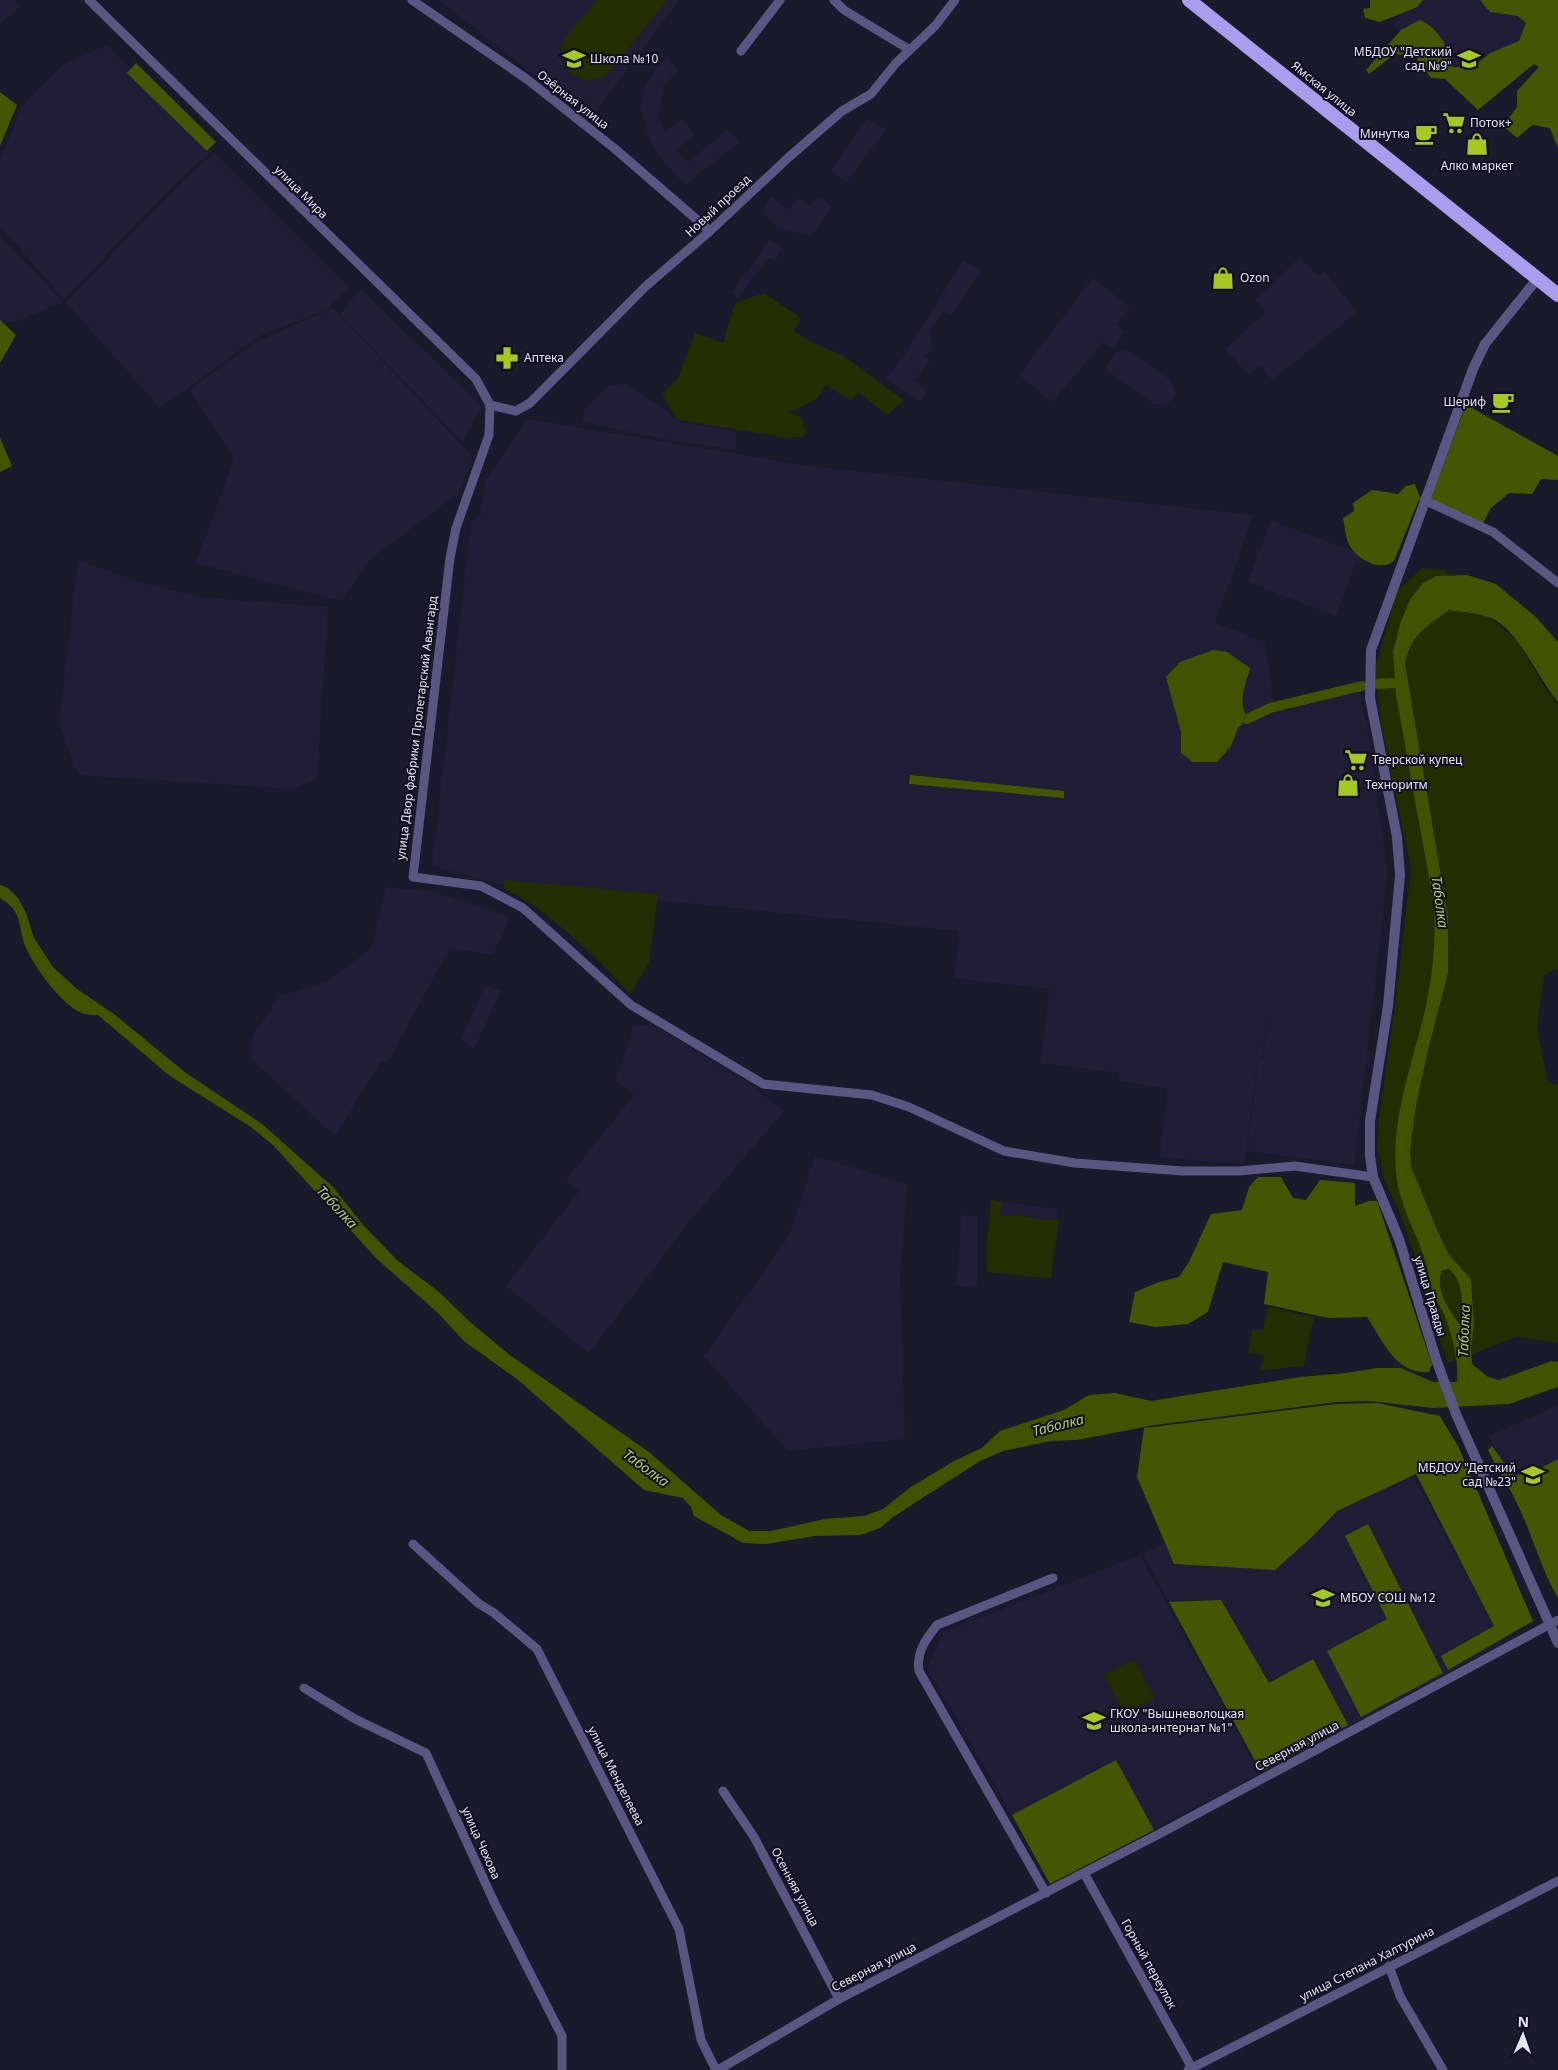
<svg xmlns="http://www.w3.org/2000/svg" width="1558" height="2070" font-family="'Noto Sans',sans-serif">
	<rect width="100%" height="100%" fill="#1b192c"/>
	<!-- built -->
	<g fill="#221d37">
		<polygon points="0,0 14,0 20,6 0,25"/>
		<polygon points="439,0 679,0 590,119"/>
		<polygon points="1414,0 1533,0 1545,10 1475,93 1393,24"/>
		<polygon points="107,45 212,151 180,178 64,299 0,226 0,161 22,106 62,65"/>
		<polygon points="667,58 679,70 664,85 658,117 665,132 682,119 694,135 677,150 688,162 728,129 740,142 685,185 656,152 647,132 642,111 642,97 646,83 658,66"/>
		<polygon points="867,119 886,129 846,182 831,171"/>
		<polygon points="214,153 349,287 326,310 261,335 160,408 66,302 182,182"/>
		<polygon points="771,196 789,210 798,198 809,206 819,196 832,207 811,237 778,227 763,212"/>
		<polygon points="0,236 63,302 18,321 0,323"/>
		<polygon points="769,239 782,246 776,261 769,258 738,298 731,292 756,260"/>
		<polygon points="1300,257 1317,276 1324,271 1357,312 1272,380 1259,365 1249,375 1225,349 1265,313 1255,300"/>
		<polygon points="963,261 982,270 950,316 943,311 930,329 932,348 925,357 930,361 914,381 928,392 920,402 886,378 904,356"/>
		<polygon points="1093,278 1130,307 1116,325 1124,332 1114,348 1103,343 1052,402 1019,375"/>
		<polygon points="360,289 482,406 462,442 340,314"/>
		<polygon points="333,308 473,457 460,492 368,561 341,601 196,563 234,459 190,389 258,341"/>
		<polygon points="1127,349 1170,380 1176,394 1167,405 1154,404 1105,369 1116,353"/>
		<polygon points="625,384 665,409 677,421 736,431 736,450 669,440 582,422 585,408 608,386"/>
		<polygon points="528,419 808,466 1253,515 1215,623 1265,642 1275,712 1360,692 1368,733 1388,873 1354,1165 1247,1151 1259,1059 1263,1059 1269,1005 1262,1057 1258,1057 1244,1165 1160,1157 1167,1089 1118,1081 1119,1073 1041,1063 1049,989 954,978 959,931 498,884 432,866 471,522 481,515 485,481"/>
		<polygon points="1271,520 1359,554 1336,616 1248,582"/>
		<polygon points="78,560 146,584 199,597 328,607 317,779 294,789 78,775 59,722"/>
		<polygon points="386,887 431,891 510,917 493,955 450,948 387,1063 381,1061 335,1136 251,1059 252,1037 280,996 327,981 371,949"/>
		<polygon points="485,986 501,991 474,1049 461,1039"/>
		<polygon points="633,1026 649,1026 663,1031 750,1084 784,1111 689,1222 589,1353 506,1286 579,1191 566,1180 634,1095 616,1081"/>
		<polygon points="815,1156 908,1184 900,1275 905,1439 788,1451 704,1356 789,1236"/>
		<polygon points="1002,1202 1059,1209 1058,1219 1043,1220 1015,1214 1014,1217 1000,1214"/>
		<polygon points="962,1215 977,1216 977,1287 956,1286"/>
		<polygon points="1558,1405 1558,1506 1531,1520 1489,1436"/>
		<polygon points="1385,1423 1503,1643 1263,1773 1143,1554"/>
		<polygon points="1140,1555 1260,1774 1051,1882 927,1668 944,1632"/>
	</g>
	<!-- green -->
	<g fill="#232d00">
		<polygon points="597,0 667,0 606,76 588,81 571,74 565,67 561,49 564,39"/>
		<polygon points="764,293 801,318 794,331 813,343 842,355 904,400 887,415 858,392 851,401 826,385 817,399 789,413 802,417 806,431 803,437 788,438 677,420 662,394 677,380 695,333 723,343 735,303"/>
		<polygon points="1422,568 1445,570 1480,609 1518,642 1547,691 1558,705 1558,968 1544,975 1537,1028 1548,1082 1558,1085 1558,1343 1517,1337 1448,1363 1429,1309 1416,1260 1399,1211 1384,1179 1377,1145 1380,1109 1395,1006 1411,868 1381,723 1375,669 1397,591"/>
		<path d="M505,880L658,894L649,963L630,994C598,958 546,908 503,888Z"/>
		<polygon points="991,1199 1002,1202 1000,1214 1013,1217 1015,1214 1043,1220 1059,1219 1051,1279 987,1272 986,1252"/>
		<polygon points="1268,1307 1314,1317 1304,1366 1260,1371 1264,1355 1248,1353 1252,1330 1263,1330"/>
		<polygon points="1135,1660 1155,1699 1124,1714 1104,1674"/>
	</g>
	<!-- forest -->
	<g fill="#455603">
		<polygon points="1370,0 1423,0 1417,7 1380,22 1365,18 1363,9 1370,8"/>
		<path d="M1480,0H1558V148L1550,128L1532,125L1517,138L1503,126L1517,107V91L1539,67L1534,64L1478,110L1445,79L1431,78L1415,56L1395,54L1369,74L1366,70L1401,30L1420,20C1439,28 1448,47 1453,67H1473L1490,53L1519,41L1526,23L1518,16L1490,12Z"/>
		<polygon points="136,63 216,142 207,151 127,73"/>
		<polygon points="0,92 17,105 0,146"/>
		<polygon points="0,320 16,335 0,363"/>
		<polygon points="1465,407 1470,407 1558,456 1558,480 1541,479 1532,494 1509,493 1491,508 1483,523 1431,499"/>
		<polygon points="0,438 12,466 0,472"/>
		<path d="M1415,484L1420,497L1394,561C1380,573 1354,558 1348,542C1345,535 1345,526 1343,518L1354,511L1353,503L1372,490L1398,494L1406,486Z"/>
		<polygon points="910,775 1064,791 1064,798 909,784"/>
		<path d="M1258,1177H1281L1293,1198L1306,1200L1320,1180L1355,1183V1206L1369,1201H1377L1432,1364L1429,1372C1396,1375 1383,1341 1367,1317L1328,1318L1264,1304L1268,1272L1223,1262L1208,1312L1188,1324L1155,1327L1129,1322L1135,1292L1159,1282L1179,1277L1189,1262L1211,1214L1242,1210L1249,1187Z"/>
		<polygon points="1377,1403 1440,1416 1459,1448 1533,1621 1448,1670 1441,1656 1494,1626 1416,1474 1337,1511 1312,1537 1275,1570 1174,1564 1137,1477 1144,1428 1336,1404"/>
		<path d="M1492,1446L1513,1475L1530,1474L1558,1459V1598C1542,1571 1534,1540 1521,1512C1512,1490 1498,1471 1488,1450Z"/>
		<polygon points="1368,1524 1443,1673 1361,1717 1327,1651 1387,1619 1345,1536"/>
		<polygon points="1221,1600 1269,1683 1313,1659 1348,1725 1261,1772 1169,1602"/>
		<polygon points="1116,1760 1154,1830 1050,1884 1012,1815"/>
	</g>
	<!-- water -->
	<g fill="#425300" fill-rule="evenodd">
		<path d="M1467,575L1496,584L1536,617L1558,642V702C1539,680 1517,628 1491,618C1478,613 1462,612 1449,610C1426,627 1410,635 1405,664L1448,917V973L1429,1046L1416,1105L1410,1150L1411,1166L1437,1230L1449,1255L1471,1279L1474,1325L1471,1348L1472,1364L1488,1377L1499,1380L1552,1361L1558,1362V1387L1509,1404L1433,1408L1368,1401L1337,1402L1155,1425L1077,1440L1051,1441L1003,1451L980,1461L893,1517L880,1528L861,1535L815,1536L766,1544L743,1543L694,1516L691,1507L683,1498L644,1490L517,1379L465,1342L437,1312L377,1259L273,1145L251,1127L170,1076L98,1015C93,1015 87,1015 82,1013C62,1006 31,963 24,943C18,923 22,911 0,898V885L8,888L18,898L26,913L34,938L53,967L77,989L114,1014L186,1073L262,1124L333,1187L364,1226L398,1261L439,1292L469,1321L511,1356L649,1452L721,1515L749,1531H771L825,1519L864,1516L883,1509L911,1487L954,1461L982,1448L1000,1431L1064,1410L1089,1395L1115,1393L1151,1401L1300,1377L1346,1373L1377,1368H1401L1433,1382H1457C1459,1362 1453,1338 1446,1319C1443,1310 1436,1302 1433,1292C1429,1283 1429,1272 1426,1263C1418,1236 1401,1208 1397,1180C1389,1121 1413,1063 1426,1006C1433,973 1436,939 1434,905L1396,695L1393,652L1401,621L1411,598L1423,583L1436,576ZM1449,1269C1464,1281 1464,1308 1459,1324C1449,1309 1434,1289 1442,1270Z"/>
		<path d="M1213,650L1227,652L1250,668C1245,689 1238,697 1247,719L1238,728L1231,746L1217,762H1193L1181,753V732L1166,677L1180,662Z"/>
	</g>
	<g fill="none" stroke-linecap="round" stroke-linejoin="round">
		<!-- canal -->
		<g stroke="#425300" stroke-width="10">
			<polyline points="1378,684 1395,683"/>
			<polyline points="1247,719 1270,708 1362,686"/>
		</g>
		<!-- minor -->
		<g stroke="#5b5582" stroke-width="9">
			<polyline points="89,0 476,379 490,405"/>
			<polyline points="412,0 528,80 614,148 710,231"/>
			<polyline points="834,0 844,10 910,50"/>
			<polyline points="741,51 780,0"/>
			<polyline points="490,405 489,435 456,528 450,558 413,877 481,886 523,908 631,1005 763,1084 872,1095 909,1107 1004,1151 1075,1163 1183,1171 1239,1171 1295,1166 1373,1177"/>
			<polyline points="490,405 516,411 530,403 646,286 710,231 789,157 842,111 871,94 896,63 935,26 955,0"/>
			<polyline points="1424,500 1493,532 1558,583"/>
			<polyline points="413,1544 478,1603 494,1613 537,1649 679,1929 701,2040 716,2070"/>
			<polyline points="304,1688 355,1719 426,1753 495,1904 562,2036 562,2070"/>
			<polyline points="723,1791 754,1837 839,1999"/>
			<polyline points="1084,1873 1192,2068"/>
			<path d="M1046,1893L919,1671C916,1652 926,1639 937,1625L1053,1578"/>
			<polyline points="1389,1966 1400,1996 1443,2070"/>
			<polyline points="718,2070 839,1999 1163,1832 1558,1620"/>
			<polyline points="1188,2070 1558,1881"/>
		</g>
		<!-- tertiary -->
		<polyline stroke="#5b5582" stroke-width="10" points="1537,279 1485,344 1473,369 1371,650 1370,698 1397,837 1400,875 1388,1006 1370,1121 1370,1156 1373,1177 1399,1239 1436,1359 1456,1414 1558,1643"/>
		<!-- trunk -->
		<polyline stroke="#aa9dee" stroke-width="14" points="1189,0 1558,295"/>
	</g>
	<!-- icons -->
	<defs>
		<symbol id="school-bare" viewBox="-9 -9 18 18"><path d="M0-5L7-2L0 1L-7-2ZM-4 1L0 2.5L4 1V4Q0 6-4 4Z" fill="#a5c823" stroke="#130f22" stroke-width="2.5" paint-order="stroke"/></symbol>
		<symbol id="supermarket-bare" viewBox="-9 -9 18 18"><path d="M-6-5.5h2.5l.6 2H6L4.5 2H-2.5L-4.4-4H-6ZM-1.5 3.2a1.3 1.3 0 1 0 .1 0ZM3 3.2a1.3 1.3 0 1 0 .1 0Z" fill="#a5c823" stroke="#130f22" stroke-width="2.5" paint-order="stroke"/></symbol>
		<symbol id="cafe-bare" viewBox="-9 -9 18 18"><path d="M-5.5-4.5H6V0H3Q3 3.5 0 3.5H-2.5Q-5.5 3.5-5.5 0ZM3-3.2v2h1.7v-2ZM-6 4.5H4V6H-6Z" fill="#a5c823" stroke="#130f22" stroke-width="2.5" paint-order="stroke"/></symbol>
		<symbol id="shop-bare" viewBox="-9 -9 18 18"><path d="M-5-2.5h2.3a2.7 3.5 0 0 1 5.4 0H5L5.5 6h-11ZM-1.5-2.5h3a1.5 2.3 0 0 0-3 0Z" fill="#a5c823" stroke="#130f22" stroke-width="2.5" paint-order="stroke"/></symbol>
		<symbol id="pharmacy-bare" viewBox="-9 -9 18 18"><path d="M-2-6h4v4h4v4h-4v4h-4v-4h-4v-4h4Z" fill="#a5c823" stroke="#130f22" stroke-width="2.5" paint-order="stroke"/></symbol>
	</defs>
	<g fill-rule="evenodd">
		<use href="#school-bare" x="558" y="43" width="32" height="32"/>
		<use href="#school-bare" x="1453" y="43" width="32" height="32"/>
		<use href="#supermarket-bare" x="1438" y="107" width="32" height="32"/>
		<use href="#cafe-bare" x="1410" y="118" width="32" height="32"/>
		<use href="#shop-bare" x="1461" y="128" width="32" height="32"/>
		<use href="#shop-bare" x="1207" y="262" width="32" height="32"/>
		<use href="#pharmacy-bare" x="491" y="342" width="32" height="32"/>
		<use href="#cafe-bare" x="1487" y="386" width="32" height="32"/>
		<use href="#supermarket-bare" x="1340" y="744" width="32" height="32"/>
		<use href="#shop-bare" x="1332" y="769" width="32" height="32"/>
		<use href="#school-bare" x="1517" y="1459" width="32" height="32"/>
		<use href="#school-bare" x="1307" y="1582" width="32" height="32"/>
		<use href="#school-bare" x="1078" y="1705" width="32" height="32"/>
	</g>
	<g text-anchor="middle" stroke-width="4" stroke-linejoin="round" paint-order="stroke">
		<!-- poi labels -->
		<g font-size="12" fill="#e5e4f1" stroke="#130f22" text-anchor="start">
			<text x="1452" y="56" text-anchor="end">МБДОУ "Детский<tspan x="1452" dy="14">сад №9"</tspan></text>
			<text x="590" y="63">Школа №10</text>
			<text x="1470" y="127">Поток+</text>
			<text x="1410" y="138" text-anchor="end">Минутка</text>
			<text x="1477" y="170" text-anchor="middle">Алко маркет</text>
			<text x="1240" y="282">Ozon</text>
			<text x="524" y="362">Аптека</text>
			<text x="1486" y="406" text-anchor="end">Шериф</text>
			<text x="1372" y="764">Тверской купец</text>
			<text x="1365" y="789">Техноритм</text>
			<text x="1516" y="1472" text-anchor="end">МБДОУ "Детский<tspan x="1516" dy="14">сад №23"</tspan></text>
			<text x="1340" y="1602">МБОУ СОШ №12</text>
			<text x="1110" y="1718">ГКОУ "Вышневолоцкая<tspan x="1110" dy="14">школа-интернат №1"</tspan></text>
		</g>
		<!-- street labels -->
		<g font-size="12" fill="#e5e4f1" stroke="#130f22">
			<text transform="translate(1324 89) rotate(39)" y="4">Ямская улица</text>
			<text transform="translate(573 100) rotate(38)" y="4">Озёрная улица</text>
			<text transform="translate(301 192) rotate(45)" y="4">улица Мира</text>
			<text transform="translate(718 206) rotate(-43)" y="4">Новый проезд</text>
			<text transform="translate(417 728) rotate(-83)" y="4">улица Двор фабрики Пролетарский Авангард</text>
			<text transform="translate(1430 1296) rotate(73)" y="4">улица Правды</text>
			<text transform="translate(1297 1746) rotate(-28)" y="4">Северная улица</text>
			<text transform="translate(616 1776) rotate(63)" y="4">улица Менделеева</text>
			<text transform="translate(481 1843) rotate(66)" y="4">улица Чехова</text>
			<text transform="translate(795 1887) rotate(62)" y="4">Осенняя улица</text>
			<text transform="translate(1149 1964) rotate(61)" y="4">Горный переулок</text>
			<text transform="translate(1367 1964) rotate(-27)" y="4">улица Степана Халтурина</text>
			<text transform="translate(874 1967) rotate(-27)" y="4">Северная улица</text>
		</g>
		<!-- water labels -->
		<g font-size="14" font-style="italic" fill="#b2cd69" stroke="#130f22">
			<text transform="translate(1440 902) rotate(82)" y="5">Таболка</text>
			<text transform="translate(337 1207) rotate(47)" y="5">Таболка</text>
			<text transform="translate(1464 1331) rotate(-88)" y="5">Таболка</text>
			<text transform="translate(1058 1425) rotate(-14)" y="5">Таболка</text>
			<text transform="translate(646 1468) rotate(36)" y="5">Таболка</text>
		</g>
	</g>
	<!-- north arrow -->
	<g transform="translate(1523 2035) rotate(2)" stroke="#130f22" stroke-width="4" paint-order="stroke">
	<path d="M0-4L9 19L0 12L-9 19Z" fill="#e5e4f1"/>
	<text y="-8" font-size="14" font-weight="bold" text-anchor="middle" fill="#e5e4f1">N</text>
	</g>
</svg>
